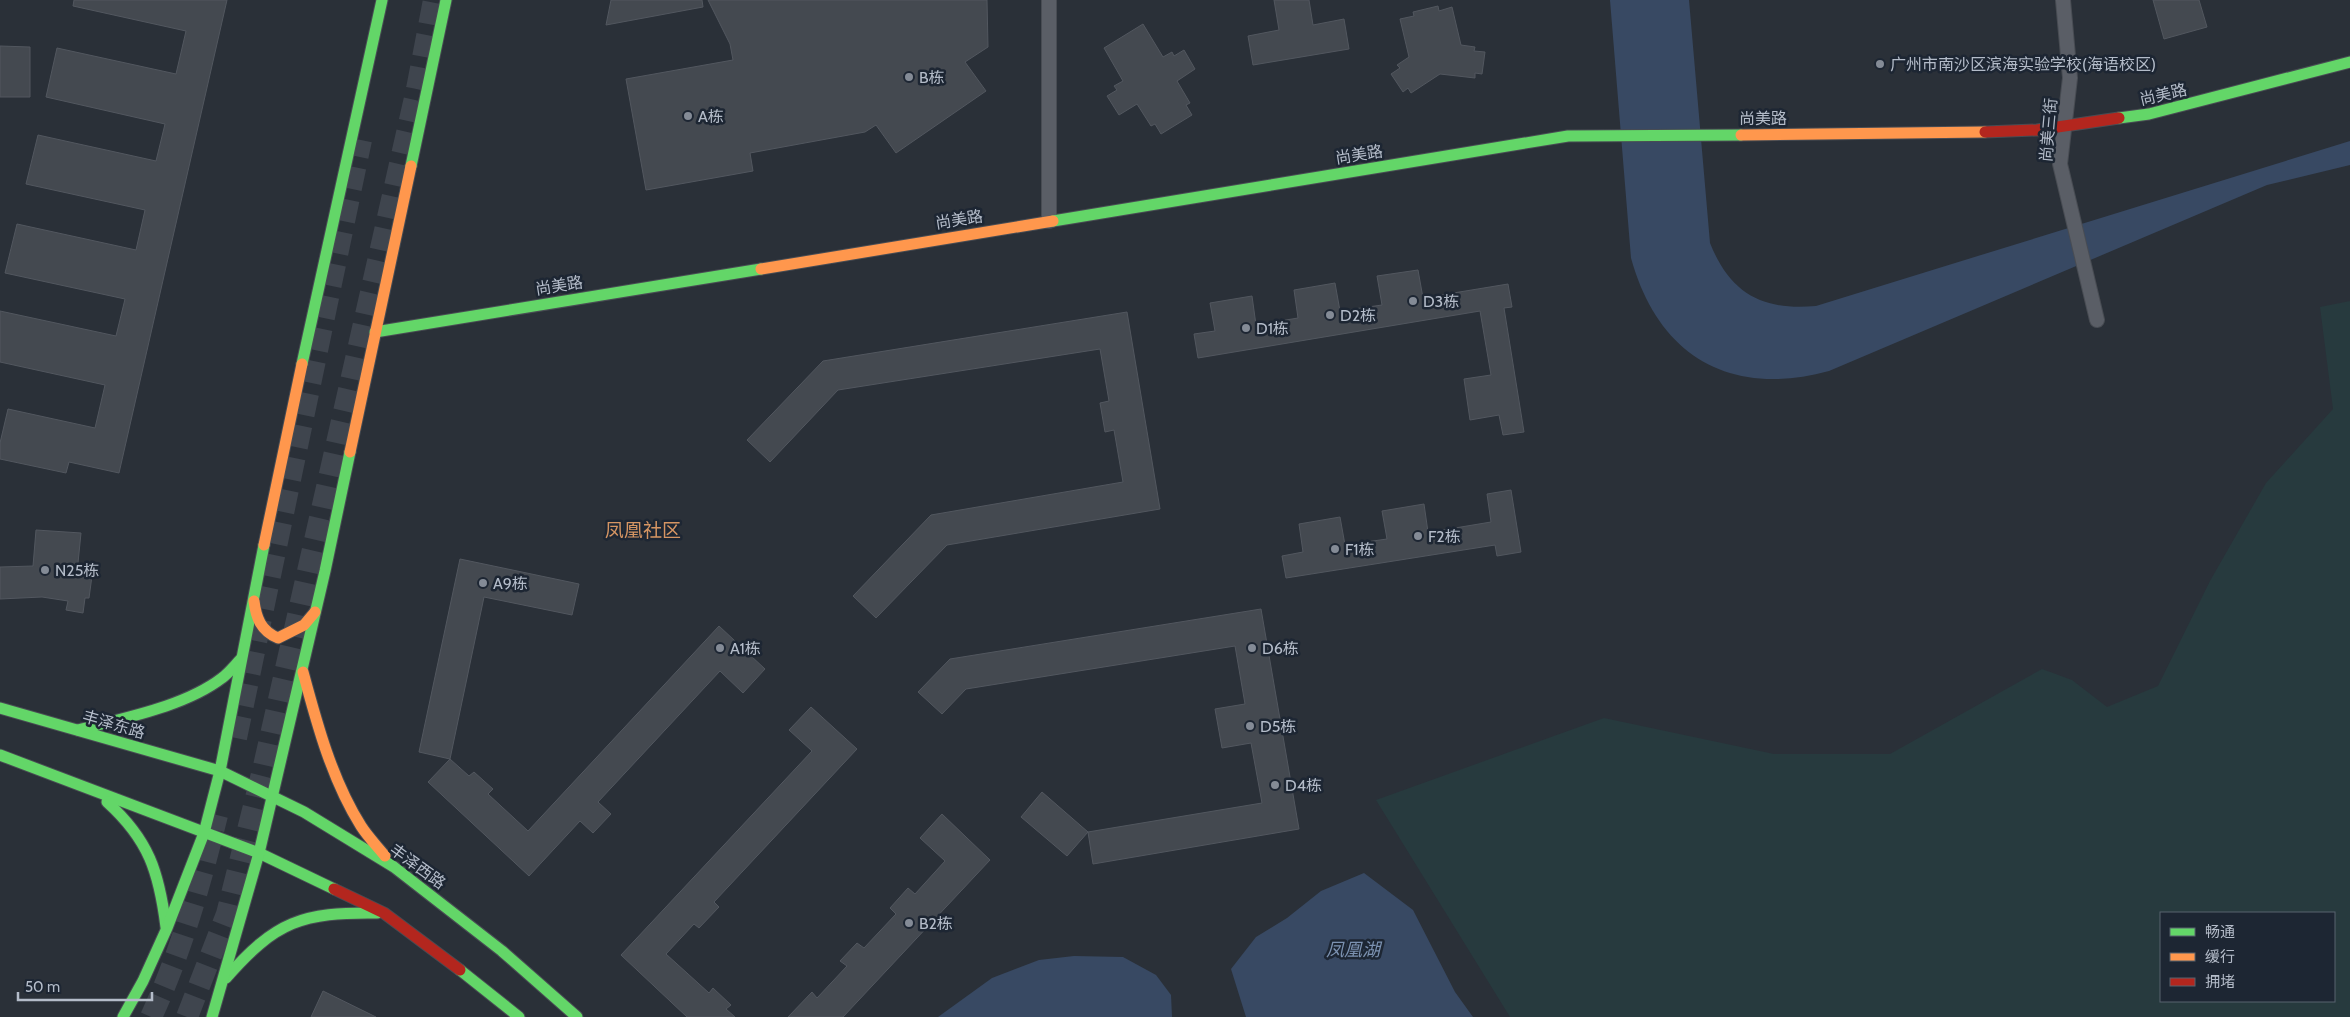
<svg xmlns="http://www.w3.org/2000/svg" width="2350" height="1017" font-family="Cabin,'Noto Sans SC',sans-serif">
	<rect width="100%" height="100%" fill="#2a3038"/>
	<!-- green -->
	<path fill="#273a3e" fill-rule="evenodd" d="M2350,301V1017H1510L1376,800L1604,718L1774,754H1890L2042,669L2072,680L2107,707L2158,686L2210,581L2266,483L2333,409L2320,307ZM2161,913H2334V1001H2161Z"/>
	<!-- water -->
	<g fill="#384963">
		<path d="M1610,0H1689L1710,243C1730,293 1762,311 1816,306L2350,141V165L2267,185L1829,371C1730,398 1658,356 1631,258Z"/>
		<polygon points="1364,873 1413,910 1455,992 1473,1017 1246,1017 1231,969 1256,937 1287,918 1321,891"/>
		<polygon points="1074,956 1123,957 1156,975 1171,995 1172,1017 938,1017 992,978 1039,960"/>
	</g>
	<!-- building -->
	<g fill="#444950" stroke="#52575f">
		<polygon points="74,0 227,0 119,473 69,462 66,473 0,459 0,443 8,409 95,428 105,385 0,362 0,311 116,336 125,299 5,273 17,224 136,250 145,210 26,184 38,135 156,161 165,124 46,97 57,48 176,74 186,31 73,6"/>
		<polygon points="611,0 702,0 703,7 606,25"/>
		<polygon points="708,0 987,0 988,47 965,62 986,91 896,153 876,125 865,132 750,153 753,171 646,190 626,79 733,60 730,44"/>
		<polygon points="1274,0 1309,0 1313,25 1344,19 1349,49 1253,65 1248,36 1279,30"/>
		<polygon points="2153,0 2199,0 2207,27 2164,39"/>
		<polygon points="1438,6 1439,11 1452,7 1461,45 1475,47 1474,51 1485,52 1482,74 1475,73 1475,78 1440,74 1411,93 1408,88 1403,92 1391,74 1400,68 1397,65 1409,57 1400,19 1414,16 1413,12"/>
		<polygon points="1143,24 1163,57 1172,52 1174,56 1184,50 1195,69 1177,81 1190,103 1186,105 1192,115 1161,134 1155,124 1151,126 1137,104 1119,115 1107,96 1117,90 1114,86 1123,81 1104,48"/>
		<polygon points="0,46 30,47 30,97 0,97"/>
		<polygon points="1418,270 1423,298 1508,284 1512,307 1504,308 1524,432 1503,435 1499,415 1470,420 1464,379 1491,375 1480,311 1198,358 1194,334 1215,331 1210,303 1252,296 1256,325 1298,318 1294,290 1335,283 1340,311 1382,305 1377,276"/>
		<polygon points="1127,312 1160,509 947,545 876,618 853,596 931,515 1123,482 1114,430 1105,432 1100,403 1109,401 1100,349 838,390 770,462 747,440 823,361"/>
		<polygon points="1511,490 1521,552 1497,556 1495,545 1286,578 1282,556 1303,552 1299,524 1340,517 1345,545 1387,539 1382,511 1424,504 1428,532 1449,529 1491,522 1487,494"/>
		<polygon points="36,530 81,533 77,573 92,576 89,598 85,598 83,613 66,610 68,601 42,597 0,599 0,567 33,566"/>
		<polygon points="460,559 579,584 572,615 484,597 450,759 419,752"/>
		<polygon points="1261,609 1299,829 1093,864 1088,832 1262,803 1251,743 1222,748 1215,709 1245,704 1235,646 966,689 942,714 918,692 950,659"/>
		<polygon points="719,626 765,669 743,693 720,671 598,802 611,814 593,833 580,821 529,876 428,782 450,759 469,776 474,772 493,789 488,794 528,831"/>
		<polygon points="811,707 857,749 714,902 719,907 699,928 694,924 666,954 709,993 713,988 731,1005 726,1009 735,1017 687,1017 621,955 812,751 789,730"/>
		<polygon points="1042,792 1088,832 1067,856 1021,817"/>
		<polygon points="942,814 990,860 843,1017 788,1017 812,992 817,998 847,966 840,961 857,943 864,948 896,914 890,908 908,888 915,894 945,861 920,838"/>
		<polygon points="323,991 376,1017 311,1017"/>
	</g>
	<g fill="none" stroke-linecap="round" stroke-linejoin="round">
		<!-- primary-tunnel -->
		<g stroke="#3f454e" stroke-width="22" stroke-dasharray="22 11" stroke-linecap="butt">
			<polyline points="236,738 361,140"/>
			<path d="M151,1017C181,952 200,885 217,815"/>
			<polyline points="187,1017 227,914 264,766 417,89 434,0"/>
		</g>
		<defs>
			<g id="street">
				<polyline points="2063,0 2070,78 2060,164 2097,320"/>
				<polyline points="1049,221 1049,0"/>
			</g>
			<g id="fast">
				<polyline points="2119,118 2149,114 2350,62"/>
				<polyline points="411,166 446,0"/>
				<polyline points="1053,221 1568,136 1741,135"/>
				<polyline points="375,332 761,269"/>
				<polyline points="302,364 382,0"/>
				<polyline points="0,708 220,771 304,812 394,867 502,951 577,1017"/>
				<path d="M78,730C123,718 184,707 222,678C229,673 235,665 241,659"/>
				<polyline points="0,755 259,853 334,889"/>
				<path d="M107,802C149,840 159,872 166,927"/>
				<polyline points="460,970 519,1017"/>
				<path d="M226,978C276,921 302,912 377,913"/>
				<polyline points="123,1017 143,981 167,928 204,833 220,771 264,545"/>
				<polyline points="212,1017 259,853 325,571 350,452"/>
			</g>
			<g id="slow">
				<polyline points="1741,135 1985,132"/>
				<polyline points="761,269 1053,221"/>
				<polyline points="350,452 411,166"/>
				<polyline points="264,545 302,364"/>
				<path d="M254,601C256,618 261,631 278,638L304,625L315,612"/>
				<path d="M303,672C317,724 332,780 361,826C368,837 377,846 385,856"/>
			</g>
			<g id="jam">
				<polyline points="1985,132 2037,130 2119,118"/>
				<polyline points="334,889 384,913 460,970"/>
			</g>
		</defs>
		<!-- street casing -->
		<use href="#street" stroke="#484c53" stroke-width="16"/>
		<!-- fast casing -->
		<use href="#fast" stroke="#484c53" stroke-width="13"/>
		<!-- slow casing -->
		<use href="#slow" stroke="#484c53" stroke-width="13"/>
		<!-- jam casing -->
		<use href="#jam" stroke="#484c53" stroke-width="13"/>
		<!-- street -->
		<use href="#street" stroke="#5a5e66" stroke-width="14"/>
		<!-- fast -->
		<use href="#fast" stroke="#63d668" stroke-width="11"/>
		<!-- slow -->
		<use href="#slow" stroke="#ff974d" stroke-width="11"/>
		<!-- jam -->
		<use href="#jam" stroke="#b3261e" stroke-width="11"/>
	</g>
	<!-- markers -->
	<g fill="#848b96" stroke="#1d2633" stroke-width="2">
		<circle cx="1880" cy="64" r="5"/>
		<circle cx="909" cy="77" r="5"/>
		<circle cx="688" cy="116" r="5"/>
		<circle cx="1413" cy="301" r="5"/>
		<circle cx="1330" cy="315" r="5"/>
		<circle cx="1246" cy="328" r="5"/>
		<circle cx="1418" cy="536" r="5"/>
		<circle cx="1335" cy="549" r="5"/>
		<circle cx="45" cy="570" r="5"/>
		<circle cx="483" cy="583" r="5"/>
		<circle cx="720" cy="648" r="5"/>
		<circle cx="1252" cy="648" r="5"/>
		<circle cx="1250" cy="726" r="5"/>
		<circle cx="1275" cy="785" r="5"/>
		<circle cx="909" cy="923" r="5"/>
	</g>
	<g text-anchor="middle" stroke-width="5" stroke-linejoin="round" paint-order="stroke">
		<!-- poi labels -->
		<g font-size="16" fill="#b4bcc9" stroke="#1d2633" text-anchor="start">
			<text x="1890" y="70">广州市南沙区滨海实验学校(海语校区)</text>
			<text x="919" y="83">B栋</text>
			<text x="698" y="122">A栋</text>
			<text x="1423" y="307">D3栋</text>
			<text x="1340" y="321">D2栋</text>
			<text x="1256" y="334">D1栋</text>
			<text x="1428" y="542">F2栋</text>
			<text x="1345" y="555">F1栋</text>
			<text x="55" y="576">N25栋</text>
			<text x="493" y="589">A9栋</text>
			<text x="730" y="654">A1栋</text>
			<text x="1262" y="654">D6栋</text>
			<text x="1260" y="732">D5栋</text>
			<text x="1285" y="791">D4栋</text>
			<text x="919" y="929">B2栋</text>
		</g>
		<!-- street labels -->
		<g font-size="16" fill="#b4bcc9" stroke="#1d2633">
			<text transform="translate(2163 94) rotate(-13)" y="6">尚美路</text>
			<text x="1763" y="124">尚美路</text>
			<text transform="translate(2048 130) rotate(-85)" y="6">尚美三街</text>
			<text transform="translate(1359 154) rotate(-9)" y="6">尚美路</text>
			<text transform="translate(959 219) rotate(-9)" y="6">尚美路</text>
			<text transform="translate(559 285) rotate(-9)" y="6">尚美路</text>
			<text transform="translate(114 724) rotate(16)" y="6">丰泽东路</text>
			<text transform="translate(418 866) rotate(36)" y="6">丰泽西路</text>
		</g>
		<!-- water labels -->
		<g font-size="18" font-style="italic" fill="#7c92b1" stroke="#1d2633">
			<text x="1353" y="956">凤凰湖</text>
		</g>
		<!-- quarter labels -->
		<g font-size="19" fill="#d59563" stroke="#1d2633">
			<text x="643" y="537">凤凰社区</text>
		</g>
	</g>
	<!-- legend -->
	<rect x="2160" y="912" width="175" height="90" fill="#1d2633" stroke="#59626f"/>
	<rect x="2170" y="928" width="25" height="8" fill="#63d668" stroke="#59626f"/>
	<text x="2205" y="937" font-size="15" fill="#b4bcc9">畅通</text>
	<rect x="2170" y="953" width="25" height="8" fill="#ff974d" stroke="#59626f"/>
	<text x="2205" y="962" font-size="15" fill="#b4bcc9">缓行</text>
	<rect x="2170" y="978" width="25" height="8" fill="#b3261e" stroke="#59626f"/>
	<text x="2205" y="987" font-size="15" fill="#b4bcc9">拥堵</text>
	<!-- scale -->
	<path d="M18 992v8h134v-8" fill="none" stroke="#b4bcc9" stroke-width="2.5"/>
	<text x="25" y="992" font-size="15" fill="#b4bcc9" stroke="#1d2633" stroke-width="4" paint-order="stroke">50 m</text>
</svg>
